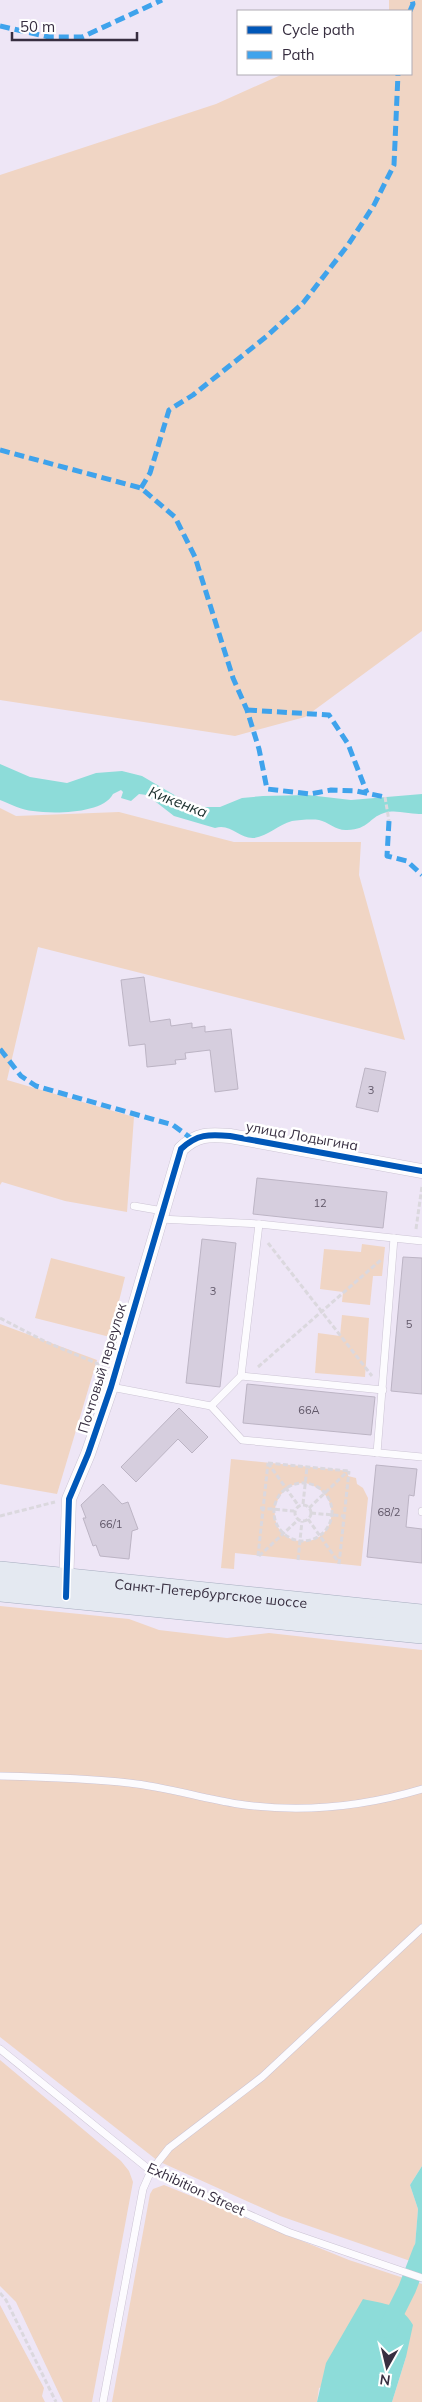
<svg xmlns="http://www.w3.org/2000/svg" width="422" height="2402" font-family="Mulish,sans-serif">
	<rect width="100%" height="100%" fill="#eee6f6"/>
	<!-- green -->
	<g fill="#f0d5c4" fill-rule="evenodd">
		<polygon points="389,0 422,0 422,631 305,717 235,736 0,700 0,175 216,104 283,74 411,74 411,11 389,11"/>
		<polygon points="0,808 16,816 119,812 234,842 361,842 359,875 405,1040 38,947 7,1080 134,1117 127,1212 65,1201 2,1182 0,1185"/>
		<polygon points="362,1244 385,1247 382,1276 373,1276 370,1305 342,1302 343,1292 320,1289 324,1249 361,1252"/>
		<polygon points="51,1258 125,1277 110,1337 35,1318"/>
		<polygon points="342,1315 369,1318 365,1377 315,1373 318,1333 340,1336"/>
		<polygon points="0,1324 97,1360 57,1494 0,1484"/>
		<path d="M231,1459L349,1471L348,1476L356,1478L357,1484L363,1488L368,1498L361,1566L235,1553L234,1569L221,1568ZM305,1483C346,1492 336,1546 299,1541C262,1536 270,1482 305,1483Z"/>
		<polygon points="0,1606 129,1619 159,1630 227,1638 269,1633 422,1650 422,2166 410,2185 418,2209 415,2246 422,2249 422,2265 280,2216 158,2161 0,2037"/>
		<polygon points="0,2060 121,2161 129,2171 133,2182 92,2402 63,2402 16,2302 0,2286"/>
		<polygon points="164,2185 349,2260 422,2284 422,2402 392,2402 406,2357 319,2388 317,2402 112,2402 150,2194 153,2189"/>
		<polygon points="0,2305 44,2388 42,2396 45,2402 0,2402"/>
	</g>
	<!-- water -->
	<g fill="#8ddcd9">
		<path d="M0,764L30,777L67,783L96,773L122,771L142,776L188,803L204,807H220L242,798L263,796L308,795L351,800L422,794V814C409,815 397,809 384,813C368,818 370,829 347,830C337,831 328,822 319,820C312,819 299,820 292,821C278,825 268,836 254,838C239,839 231,823 215,828L174,816L147,795L139,794L131,801L121,798L123,792L121,790L113,794C103,814 53,814 33,811C22,810 10,804 0,800Z"/>
		<polygon points="422,2166 422,2249 415,2246 418,2209 410,2185"/>
		<path d="M363,2299C385,2304 401,2304 413,2325L406,2357L392,2402H317L326,2363Z"/>
	</g>
	<g fill="none" stroke-linecap="round" stroke-linejoin="round">
		<!-- canal -->
		<polyline stroke="#8ddcd9" stroke-width="18" points="387,2329 407,2289 422,2250"/>
	</g>
	<!-- building -->
	<g fill="#d6cede" stroke="#bcb4c4">
		<polygon points="144,977 150,1022 170,1019 171,1026 192,1023 192,1028 205,1026 205,1032 231,1029 238,1089 215,1092 210,1050 185,1053 186,1059 175,1060 176,1064 147,1067 145,1044 129,1046 121,980"/>
		<polygon points="365,1068 386,1072 378,1112 356,1107"/>
		<polygon points="257,1178 387,1192 383,1228 253,1214"/>
		<polygon points="202,1239 236,1243 220,1387 186,1383"/>
		<polygon points="403,1257 422,1258 422,1394 391,1391"/>
		<polygon points="247,1384 375,1397 371,1435 243,1423"/>
		<polygon points="179,1408 208,1437 192,1453 178,1439 136,1482 121,1467"/>
		<polygon points="376,1465 417,1469 414,1496 409,1495 406,1527 422,1529 422,1563 367,1557"/>
		<polygon points="103,1484 122,1504 128,1502 138,1529 132,1531 129,1559 100,1556 96,1545 93,1546 83,1518 86,1518 81,1505"/>
	</g>
	<g fill="none" stroke-linecap="round" stroke-linejoin="round">
		<defs>
			<g id="service">
				<polyline points="134,1206 163,1211"/>
				<polyline points="160,1219 259,1224 422,1241"/>
				<polyline points="241,1376 383,1390"/>
				<polyline points="111,1387 211,1406 242,1440 422,1457"/>
				<polyline points="211,1406 241,1376 259,1224"/>
				<polyline points="377,1453 394,1238"/>
				<polyline points="422,1511 422,1512"/>
				<path d="M0,1776C43,1777 86,1778 129,1783C166,1787 201,1798 238,1804C300,1813 362,1807 422,1789"/>
				<polyline points="0,2049 151,2171 288,2232 422,2278"/>
				<polyline points="103,2402 143,2189 151,2171 169,2148 262,2077 422,1928"/>
			</g>
			<path id="minor" d="M66,1586L69,1499L88,1454L111,1387L181,1149C197,1134 209,1134 230,1136L422,1171"/>
			<g id="primary">
				<path id="s1" d="M0,1572L422,1615"/>
				<polyline points="0,1591 422,1633"/>
			</g>
		</defs>
		<!-- service casing -->
		<use href="#service" stroke="#ccc4d4" stroke-width="8"/>
		<!-- minor casing -->
		<use href="#minor" stroke="#ccc4d4" stroke-width="15"/>
		<!-- primary casing -->
		<use href="#primary" stroke="#a6adbf" stroke-width="22"/>
		<!-- path -->
		<g stroke="#dbd8de" stroke-width="3" stroke-dasharray="5 2.5" stroke-linecap="butt">
			<polyline points="385,797 389,821"/>
			<polyline points="416,1229 422,1186"/>
			<polyline points="268,1243 372,1376"/>
			<polyline points="0,1318 46,1342 103,1366"/>
			<polyline points="258,1367 382,1259"/>
			<polyline points="268,1463 349,1471"/>
			<polyline points="268,1463 298,1505"/>
			<circle cx="303" cy="1512" r="29"/>
			<polyline points="303,1504 307,1467"/>
			<circle cx="303" cy="1513" r="8"/>
			<polyline points="260,1508 294,1511"/>
			<polyline points="309,1508 348,1471"/>
			<polyline points="311,1513 344,1516"/>
			<polyline points="0,1516 55,1502"/>
			<polyline points="308,1519 339,1563"/>
			<polyline points="258,1556 268,1463"/>
			<polyline points="259,1556 298,1520"/>
			<polyline points="298,1560 302,1521"/>
			<polyline points="339,1564 349,1471"/>
			<polyline points="0,2293 6,2300 56,2402"/>
		</g>
		<!-- service -->
		<use href="#service" stroke="#fcfbfe" stroke-width="7"/>
		<!-- minor -->
		<use href="#minor" stroke="#fcfbfe" stroke-width="14"/>
		<!-- primary -->
		<use href="#primary" stroke="#e4e9f1" stroke-width="21"/>
		<!-- quiet -->
		<g stroke="#3fa3ec" stroke-width="5" stroke-dasharray="10 5" stroke-linecap="butt">
			<polyline points="410,11 413,4 412,0"/>
			<polyline points="0,26 49,37 82,37 162,0"/>
			<polyline points="0,450 141,488 175,517 195,557 233,678 247,710 259,749 267,789 310,794 331,790 356,791 385,797"/>
			<polyline points="141,488 150,473 169,410 193,395 267,336 303,303 348,245 374,205 394,165 398,74"/>
			<polyline points="247,710 329,715 348,744 367,793"/>
			<polyline points="389,821 387,856 407,861 422,875"/>
			<polyline points="0,1049 21,1076 36,1086 173,1125 192,1139"/>
		</g>
		<defs>
			<path id="cycleway" d="M66,1597L69,1499L88,1454L111,1387L181,1149C197,1134 209,1134 230,1136L422,1171"/>
		</defs>
		<!-- cycleway casing -->
		<use href="#cycleway" stroke="#fff" stroke-width="9"/>
		<!-- cycleway -->
		<use href="#cycleway" stroke="#0057b8" stroke-width="6"/>
	</g>
	<g text-anchor="middle" stroke-width="5" stroke-linejoin="round" paint-order="stroke">
		<!-- number labels -->
		<g font-size="11" fill="#605768">
			<text x="371" y="1094">3</text>
			<text x="320" y="1207">12</text>
			<text x="213" y="1295">3</text>
			<text x="409" y="1328">5</text>
			<text x="309" y="1414">66А</text>
			<text x="389" y="1516">68/2</text>
			<text x="111" y="1528">66/1</text>
		</g>
		<!-- street labels -->
		<g font-size="14" fill="#372e40" stroke="#fff">
			<text transform="translate(302 1136) rotate(10)" y="5">улица Лодыгина</text>
			<text transform="translate(102 1368) rotate(-73)" y="5">Почтовый переулок</text>
			<text dy="5" stroke="none"><textPath href="#s1" startOffset="212">Санкт-Петербургское шоссе</textPath></text>
			<text transform="translate(196 2189) rotate(25)" y="5">Exhibition Street</text>
		</g>
		<!-- water labels -->
		<g font-size="15" font-style="italic" fill="#192e2c" stroke="#fff">
			<text transform="translate(178 802) rotate(21)" y="5">Кикенка</text>
		</g>
	</g>
	<!-- legend -->
	<rect x="237" y="10" width="175" height="65" fill="#ffffff" stroke="#afabb3"/>
	<rect x="247" y="26" width="25" height="8" fill="#0057b8" stroke="#afabb3"/>
	<text x="282" y="35" font-size="15" fill="#372e40">Cycle path</text>
	<rect x="247" y="51" width="25" height="8" fill="#3fa3ec" stroke="#afabb3"/>
	<text x="282" y="60" font-size="15" fill="#372e40">Path</text>
	<!-- north arrow -->
	<g transform="translate(387 2367) rotate(188)" stroke="#ffffff" stroke-width="4" paint-order="stroke">
	<path d="M0-4L9 19L0 12L-9 19Z" fill="#372e40"/>
	<text y="-8" font-size="14" font-weight="bold" text-anchor="middle" fill="#372e40">N</text>
	</g>
	<!-- scale -->
	<path d="M12 32v8h125v-8" fill="none" stroke="#372e40" stroke-width="2.5"/>
	<text x="20" y="32" font-size="15" fill="#372e40" stroke="#ffffff" stroke-width="4" paint-order="stroke">50 m</text>
</svg>
